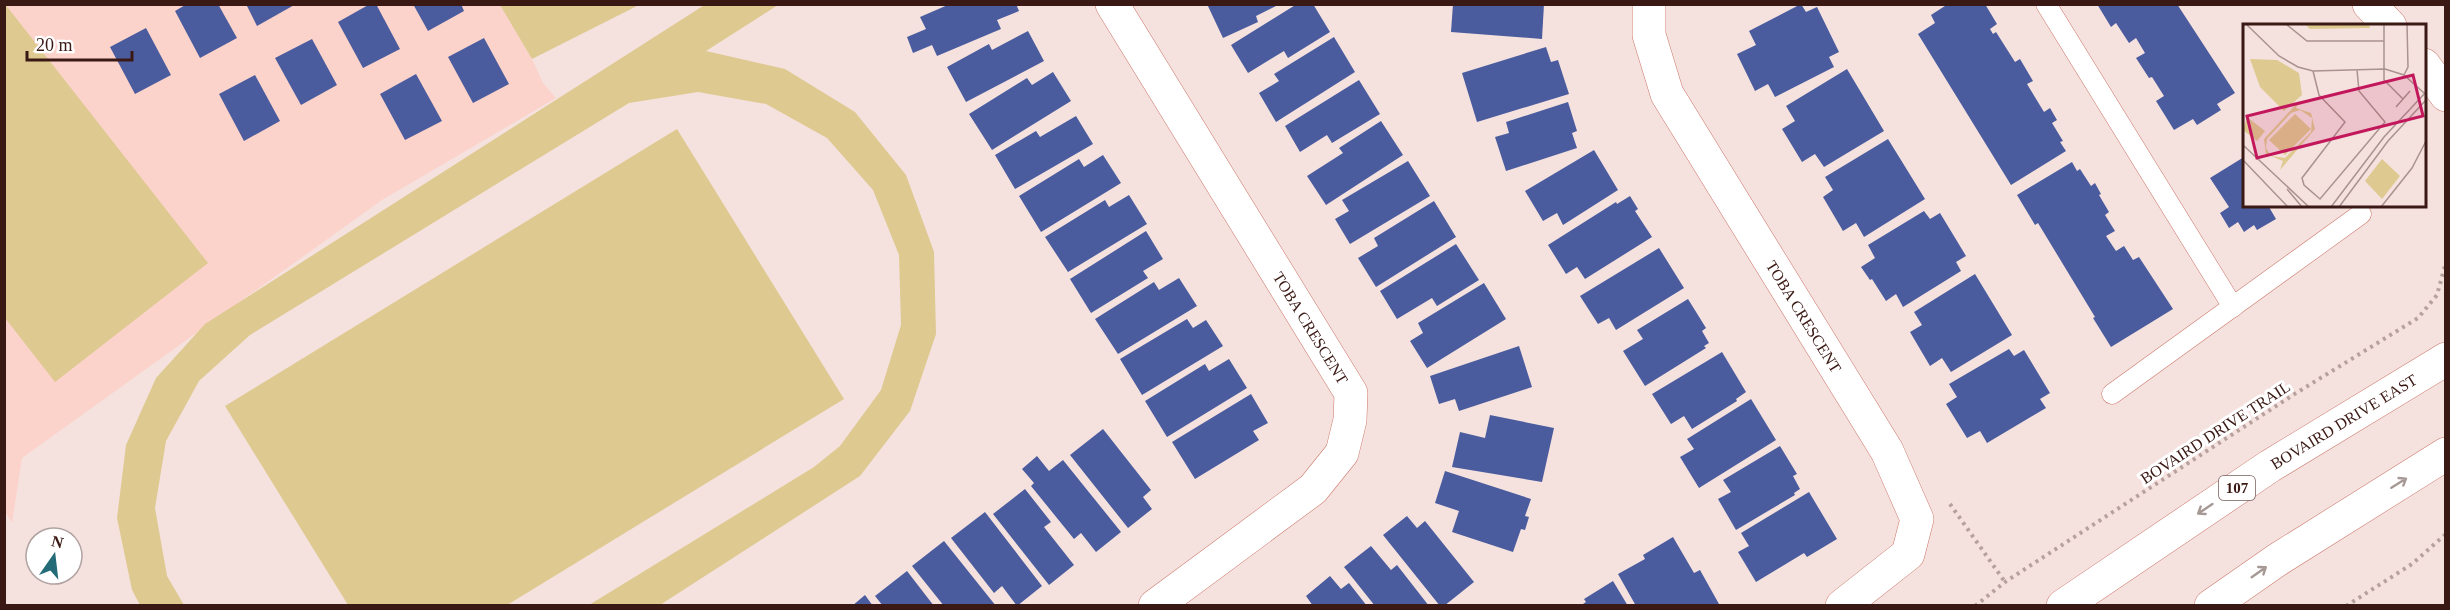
<svg xmlns="http://www.w3.org/2000/svg" width="2450" height="610" font-family="Georgia,serif">
	<rect width="100%" height="100%" fill="#f5e2df"/>
	<!-- built -->
	<polygon fill="#fcd3cb" points="4,5 500,5 532,59 543,83 556,98 382,200 22,458 12,523 4,510"/>
	<!-- green -->
	<g fill="#dec990">
		<polygon points="5,4 208,263 55,382 5,318"/>
		<polygon points="706,4 778,5 706,51 785,69 855,112 906,175 934,252 936,334 910,411 860,476 660,605 589,605 814,467 840,446 881,390 901,325 899,255 873,190 827,138 766,104 698,92 629,103 250,335 199,381 166,441 155,508 167,576 184,605 140,605 132,590 117,518 126,445 156,378 205,324"/>
		<polygon points="500,5 639,5 532,59"/>
		<polygon points="677,129 844,399 507,605 348,605 225,406"/>
	</g>
	<!-- building -->
	<g fill="#4a5c9e">
		<polygon points="187,4 218,4 237,38 200,58 175,11"/>
		<polygon points="246,4 296,4 257,26"/>
		<polygon points="370,4 376,4 400,49 363,68 338,22"/>
		<polygon points="413,4 461,4 464,11 428,31"/>
		<polygon points="950,4 1016,4 1019,11 997,20 1001,29 937,56 932,45 913,53 907,37 926,29 920,17"/>
		<polygon points="1207,4 1280,4 1256,16 1258,22 1223,38"/>
		<polygon points="1297,4 1313,4 1330,32 1288,58 1284,51 1248,73 1231,45"/>
		<polygon points="1453,4 1544,4 1542,39 1451,32"/>
		<polygon points="1801,4 1806,12 1817,7 1839,52 1829,57 1834,67 1775,97 1768,84 1755,91 1737,54 1756,45 1749,31"/>
		<polygon points="1948,4 1985,4 1997,24 1990,29 1993,34 1996,32 2015,62 2020,59 2033,81 2027,84 2044,112 2050,108 2057,120 2052,123 2063,141 2060,142 2066,151 2011,185 1918,34 1935,23 1931,15"/>
		<polygon points="2097,4 2177,4 2235,93 2217,104 2221,110 2197,125 2193,119 2174,130 2156,101 2164,96 2152,77 2149,78 2136,58 2145,53 2136,38 2129,43 2116,23 2111,27"/>
		<polygon points="146,28 171,75 135,94 110,47"/>
		<polygon points="1028,31 1044,61 966,102 947,67 989,44 992,50"/>
		<polygon points="1334,37 1355,72 1276,122 1259,93 1279,81 1274,74"/>
		<polygon points="484,38 509,84 473,103 448,57"/>
		<polygon points="312,39 337,85 301,105 275,58"/>
		<polygon points="1546,47 1551,62 1558,60 1569,94 1477,122 1462,73"/>
		<polygon points="1847,69 1884,131 1824,167 1815,154 1802,162 1782,129 1795,121 1786,106"/>
		<polygon points="1053,72 1071,101 992,150 969,114 1027,78 1032,85"/>
		<polygon points="416,74 442,121 405,140 380,94"/>
		<polygon points="255,75 280,121 244,141 219,94"/>
		<polygon points="1359,80 1380,114 1332,143 1327,135 1300,152 1285,126"/>
		<polygon points="1568,102 1577,131 1572,133 1577,148 1506,171 1495,137 1509,133 1506,122"/>
		<polygon points="1076,116 1093,144 1015,189 995,155 1036,131 1040,137"/>
		<polygon points="1381,121 1403,155 1326,205 1307,176 1343,153 1339,148"/>
		<polygon points="1888,139 1925,199 1864,237 1856,223 1843,231 1823,197 1833,190 1825,177"/>
		<polygon points="1594,150 1618,190 1563,225 1557,213 1543,221 1525,191"/>
		<polygon points="1103,155 1121,183 1041,232 1019,196 1079,159 1084,167"/>
		<polygon points="2244,157 2244,206 2272,206 2269,207 2276,219 2257,230 2254,225 2244,232 2238,222 2229,228 2220,213 2229,207 2210,178"/>
		<polygon points="1408,161 1430,196 1350,244 1335,219 1349,211 1342,200"/>
		<polygon points="2072,162 2077,171 2080,169 2091,186 2095,183 2101,194 2099,195 2109,212 2105,215 2115,231 2106,236 2116,251 2124,246 2133,260 2139,257 2173,309 2111,347 2093,318 2095,317 2038,223 2035,225 2017,195"/>
		<polygon points="1129,195 1147,224 1068,272 1045,237 1105,200 1109,207"/>
		<polygon points="1630,196 1638,209 1635,211 1652,237 1585,279 1577,267 1566,274 1548,245 1616,202 1617,204"/>
		<polygon points="1434,201 1456,237 1376,287 1358,258 1378,246 1374,238"/>
		<polygon points="1924,211 1930,219 1940,213 1966,256 1956,262 1961,271 1903,307 1896,294 1886,301 1872,279 1870,280 1861,267 1875,258 1868,245"/>
		<polygon points="1146,231 1163,259 1143,271 1148,278 1091,313 1070,279"/>
		<polygon points="1456,244 1479,280 1437,306 1432,298 1397,319 1380,291"/>
		<polygon points="1659,248 1684,288 1616,330 1609,318 1598,324 1580,296"/>
		<polygon points="1975,274 2012,335 1951,372 1942,358 1930,366 1910,332 1922,325 1914,312"/>
		<polygon points="1179,278 1197,306 1118,354 1095,319 1154,282 1159,290"/>
		<polygon points="1484,283 1506,319 1427,368 1410,341 1423,333 1418,323"/>
		<polygon points="1688,299 1706,328 1702,331 1709,343 1704,346 1706,348 1645,386 1623,351 1643,339 1637,330"/>
		<polygon points="1187,319 1193,328 1206,320 1223,346 1142,395 1120,359"/>
		<polygon points="1519,346 1532,387 1459,411 1455,399 1439,404 1430,376"/>
		<polygon points="2009,349 2014,356 2024,350 2050,393 2040,399 2046,408 1987,443 1980,431 1967,438 1946,404 1957,397 1949,384"/>
		<polygon points="1722,352 1746,392 1736,399 1737,401 1692,429 1684,416 1671,424 1652,394"/>
		<polygon points="1229,359 1247,388 1167,437 1145,401 1205,364 1209,371"/>
		<polygon points="1251,394 1268,423 1253,431 1259,440 1195,479 1172,442"/>
		<polygon points="1751,399 1776,440 1699,488 1680,457 1694,449 1687,439"/>
		<polygon points="1490,415 1554,428 1542,482 1452,467 1460,432 1485,438"/>
		<polygon points="1103,429 1151,490 1143,497 1152,509 1128,528 1070,455"/>
		<polygon points="1780,446 1797,474 1793,476 1800,489 1794,493 1795,495 1736,530 1718,499 1731,492 1723,480"/>
		<polygon points="1037,456 1049,471 1063,460 1121,532 1096,552 1081,533 1074,539 1031,486 1034,483 1022,469"/>
		<polygon points="1445,471 1531,499 1525,516 1529,517 1525,530 1521,529 1513,552 1452,532 1459,511 1435,503"/>
		<polygon points="1025,489 1051,522 1044,527 1074,565 1049,585 993,514"/>
		<polygon points="1809,492 1837,539 1807,557 1804,553 1756,582 1738,552 1749,546 1741,533"/>
		<polygon points="985,512 1042,586 1017,606 1002,586 994,593 951,538"/>
		<polygon points="1407,516 1417,528 1425,521 1474,582 1444,606 1440,606 1383,535"/>
		<polygon points="1673,537 1694,573 1700,570 1719,604 1716,606 1636,606 1618,574 1645,559 1643,555"/>
		<polygon points="944,541 996,606 944,606 912,566"/>
		<polygon points="1371,546 1391,570 1397,565 1429,606 1375,606 1344,567"/>
		<polygon points="907,571 934,606 883,606 875,596"/>
		<polygon points="1330,576 1341,589 1349,583 1367,606 1313,606 1306,596"/>
		<polygon points="1613,581 1628,606 1580,606 1586,602 1584,599"/>
		<polygon points="865,595 873,606 852,606"/>
	</g>
	<g fill="none" stroke-linecap="round" stroke-linejoin="round">
		<defs>
			<g id="service">
				<polyline points="2046,4 2233,307"/>
				<polyline points="2112,394 2361,214"/>
			</g>
			<g id="minor">
				<path id="s1" d="M1112,4L1351,393L1350,420L1342,453L1313,489L1155,606"/>
				<path id="s2" d="M1649,4V35L1667,94L1887,451L1917,519L1908,554L1842,606"/>
			</g>
			<g id="tertiary">
				<polyline points="2369,4 2390,26"/>
				<polyline points="2424,65 2446,95"/>
			</g>
			<g id="primary">
				<path id="s3" d="M2063,606L2270,466L2446,359"/>
				<polyline points="2211,606 2277,560 2446,454"/>
			</g>
		</defs>
		<!-- service casing -->
		<use href="#service" stroke="#cc796b" stroke-width="21"/>
		<!-- minor casing -->
		<use href="#minor" stroke="#cc796b" stroke-width="34"/>
		<!-- tertiary casing -->
		<use href="#tertiary" stroke="#cc796b" stroke-width="34"/>
		<!-- primary casing -->
		<use href="#primary" stroke="#cc796b" stroke-width="34"/>
		<!-- path -->
		<g stroke="#b8a19d" stroke-width="4" stroke-dasharray="3 4.5" stroke-linecap="butt">
			<polyline points="1950,504 2005,582"/>
			<polyline points="1975,606 2005,582 2293,395 2418,318 2437,295 2446,262"/>
			<polyline points="2346,606 2412,564 2446,534"/>
		</g>
		<!-- service -->
		<use href="#service" stroke="#fff" stroke-width="20"/>
		<!-- minor -->
		<use href="#minor" stroke="#fff" stroke-width="33"/>
		<!-- tertiary -->
		<use href="#tertiary" stroke="#fff" stroke-width="33"/>
		<!-- primary -->
		<use href="#primary" stroke="#fff" stroke-width="33"/>
	</g>
	<!-- one-way arrows -->
	<defs><path id="oneway-shaft" d="M-6 0H5M1.5-3L5.5 0L1.5 3" fill="none" stroke-width="1.6" stroke-linecap="round" stroke-linejoin="round" transform="scale(1.5)"/></defs>
	<g stroke="#a69895">
		<use href="#oneway-shaft" transform="translate(2399 483) rotate(-32)"/>
		<use href="#oneway-shaft" transform="translate(2205 509) rotate(146)"/>
		<use href="#oneway-shaft" transform="translate(2259 572) rotate(-35)"/>
	</g>
	<g text-anchor="middle" stroke-width="6" stroke-linejoin="round" paint-order="stroke">
		<!-- shield labels -->
		<rect fill="#fff" stroke="#755e5a" stroke-width="1.5" x="2219" y="476" width="36" height="24" rx="4.5"/>
		<g font-size="15" font-weight="bold" fill="#3a1914">
			<text x="2237" y="493">107</text>
		</g>
		<!-- street labels -->
		<g font-size="16" fill="#3a1914" stroke="#fff">
			<text dy="6" stroke="none"><textPath href="#s2" startOffset="354">TOBA CRESCENT</textPath></text>
			<text dy="6" stroke="none"><textPath href="#s1" startOffset="380">TOBA CRESCENT</textPath></text>
			<text dy="6" stroke="none"><textPath href="#s3" startOffset="336">BOVAIRD DRIVE EAST</textPath></text>
			<text transform="translate(2215 432) rotate(-33)" y="6">BOVAIRD DRIVE TRAIL</text>
		</g>
	</g>
	<!-- overview -->
	<g transform="translate(2243 24)">
		<rect width="183" height="183" fill="#f5e2df"/>
		<path d="M62,0H126L127,4L67,5ZM7,35L34,36L56,49L59,71L41,87L17,63ZM57,76L53,84L68,89L72,105L37,146L40,137L23,130L21,115ZM57,86L69,94L68,108L42,134L28,132L23,124L24,115L48,89ZM52,90L68,105L42,131L26,116ZM4,93L22,107L14,117L0,106ZM139,135L157,152L139,175L122,157Z" fill="#dec990" fill-rule="evenodd"/>
		<path fill="none" stroke="#aa928e" stroke-width="1.5" d="M3,0L36,32L55,43L70,47L142,45L161,51L181,69M43,0L64,17H141M141,0V56L160,75M70,47L76,71L102,98L59,154L61,161L77,175L142,98L116,67L114,46M161,51L165,43L164,0M153,83L167,67M0,121L66,183M0,136L45,183M44,165L59,183M88,183L141,113L183,68M96,183L145,117L183,76M138,183L169,144L183,117"/>
		<path fill="#c2185b" fill-opacity="0.15" stroke="#c2185b" stroke-width="3" d="M170,51L180,92L14,134L4,92Z"/>
		<rect width="183" height="183" fill="none" stroke="#3a1914" stroke-width="3"/>
	</g>
	<!-- border -->
	<rect width="2450" height="610" fill="none" stroke="#3a1914" stroke-width="12"/>
	<!-- north arrow -->
	<g transform="translate(54 556) rotate(14)"><circle r="28" fill="#ffffff" stroke="#b0a3a1" stroke-width="1.5"/>
	<path d="M0-4.5L10 22L0 15L-10 22Z" fill="#236c77"/>
	<text y="-9" font-size="16" font-weight="bold" text-anchor="middle" fill="#3a1914">N</text>
	</g>
	<!-- scale -->
	<path d="M27 51v9h105v-9" fill="none" stroke="#3a1914" stroke-width="3"/>
	<text x="36" y="51" font-size="18" fill="#3a1914" stroke="#ffffff" stroke-width="4.5" paint-order="stroke">20 m</text>
</svg>
